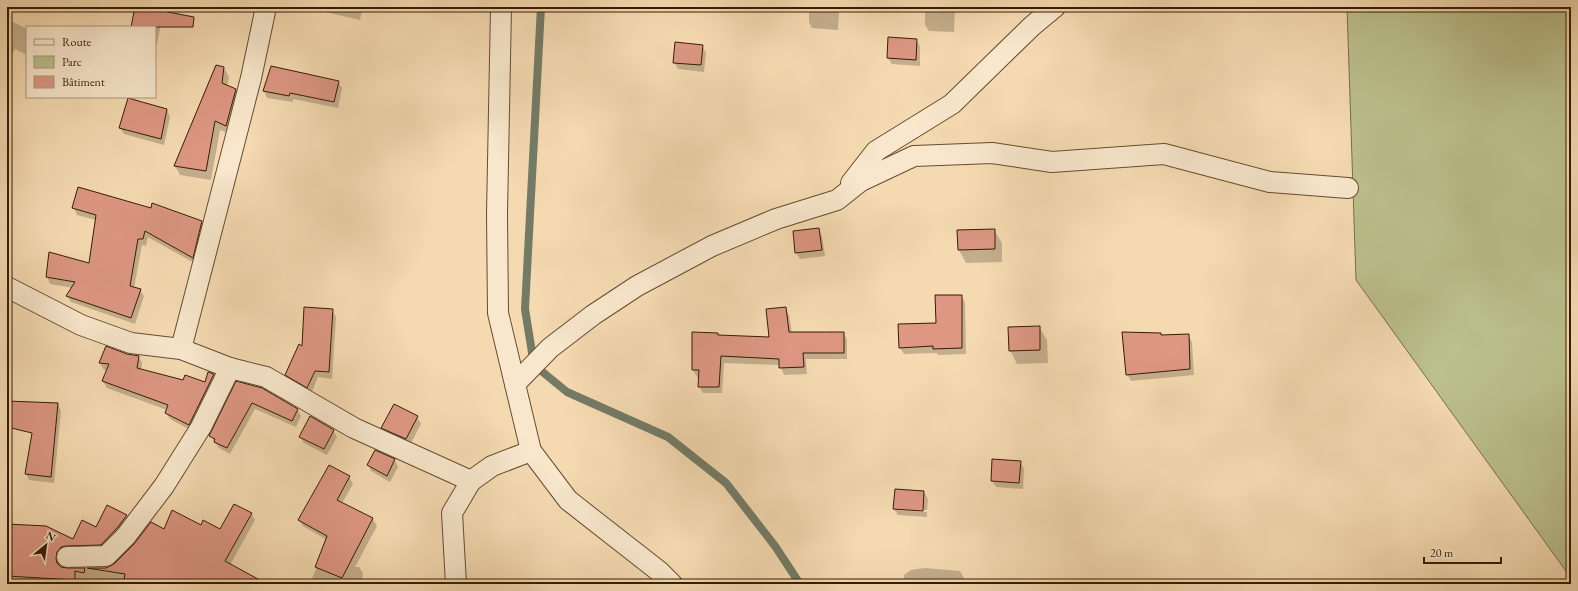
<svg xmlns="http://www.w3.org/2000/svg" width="1578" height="591" font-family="'EB Garamond',serif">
	<rect width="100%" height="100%" fill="#f5dab1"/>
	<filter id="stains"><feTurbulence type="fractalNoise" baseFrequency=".005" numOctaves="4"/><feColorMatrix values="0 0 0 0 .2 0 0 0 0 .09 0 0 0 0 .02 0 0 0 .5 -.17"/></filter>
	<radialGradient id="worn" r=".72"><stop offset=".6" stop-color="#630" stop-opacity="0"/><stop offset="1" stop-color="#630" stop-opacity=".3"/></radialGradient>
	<!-- green -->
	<polygon fill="#bbc08c" stroke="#786e49" points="1347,7 1571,7 1571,578 1356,280"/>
	<!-- shadow -->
	<g fill="#0003">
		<polygon points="136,7 162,18 157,44 155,44 155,27 132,27"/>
		<polygon points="304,7 363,7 360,20"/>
		<polygon points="809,7 836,7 839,11 838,30 812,28 809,22"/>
		<polygon points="925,7 955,7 954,32 929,31 925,25"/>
		<polygon points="7,19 27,29 27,55 15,49 7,63"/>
		<polygon points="916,40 920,46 920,66 892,64 888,58"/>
		<polygon points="702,46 706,53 704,72 678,69 674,62"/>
		<polygon points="272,67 338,82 342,88 338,108 293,99 293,102 267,98 264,91"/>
		<polygon points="224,68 229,77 227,87 236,90 241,99 231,134 220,130 211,180 180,175 175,166"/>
		<polygon points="167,110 170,117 164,145 124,134 120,128"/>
		<polygon points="74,208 202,222 205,228 196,264 148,237 146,246 142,245 134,288 140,290 144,296 135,324 71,302 67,296 73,288 50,284 47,277 50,253 90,264 96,220 77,215"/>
		<polygon points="819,229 822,236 825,256 800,259 796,253"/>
		<polygon points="994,230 1002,243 1002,262 966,263 959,250 958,231"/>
		<polygon points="961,296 965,302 966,354 938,355 937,353 904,354 900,348 937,324"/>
		<polygon points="785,308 789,315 792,333 843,333 847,339 847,359 806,359 807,374 784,375 780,365 724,363 722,393 703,393 699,386 700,377 697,377 693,370 693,333 717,334 719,336 770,338"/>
		<polygon points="332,310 336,317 332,379 318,377 311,394 290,381 286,375 303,348"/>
		<polygon points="1039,327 1047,340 1048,363 1017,364 1010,350"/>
		<polygon points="1161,334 1162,336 1188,335 1192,342 1194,375 1131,381 1127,374"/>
		<polygon points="106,347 127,355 138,356 142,363 141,371 184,381 205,384 213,375 217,382 192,431 170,419 166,413 167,410 107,388 103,381 108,370 104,370 100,363"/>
		<polygon points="237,383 297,409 301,416 296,427 255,409 230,454 219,448 210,435"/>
		<polygon points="58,404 61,411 54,483 29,480 26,474"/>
		<polygon points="417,417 421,424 410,445 386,434 383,428"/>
		<polygon points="333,430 337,437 327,455 304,443 300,437"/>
		<polygon points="375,451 395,460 398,467 390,482 371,471 368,465"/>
		<polygon points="1020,462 1024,469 1023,489 996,487 992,481"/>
		<polygon points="349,477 353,484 342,503 373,519 377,526 355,567 359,567 363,573 361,584 310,584 327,540 303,526 299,520"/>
		<polygon points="924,492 928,499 927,510 897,508 897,510 927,512 927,517 898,515 894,509"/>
		<polygon points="107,507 126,516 130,523 105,551 60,559 59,566 67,569 107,568 115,565 164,531 201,526 221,531 251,513 255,520 230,565 243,584 7,584 7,525 73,540 96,528"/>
		<polygon points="925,568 960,571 965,580 965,584 904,584 904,575 911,570"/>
	</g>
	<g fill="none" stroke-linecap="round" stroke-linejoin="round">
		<!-- stream -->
		<polyline stroke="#737b67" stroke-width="8" points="541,7 525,309 534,365 567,392 668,437 726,483 775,546 800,584"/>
	</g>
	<!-- building -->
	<g fill="#dd9783" stroke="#351c06">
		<polygon points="135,7 142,7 194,17 193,27 131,27"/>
		<polygon points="888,37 917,39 916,60 887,58"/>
		<polygon points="675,42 703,45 701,65 673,63"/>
		<polygon points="216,65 224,67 222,83 236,89 226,126 215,121 206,171 174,166"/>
		<polygon points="271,66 339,81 334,102 290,93 289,96 263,91"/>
		<polygon points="128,98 167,109 161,139 119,128"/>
		<polygon points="78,187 151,208 152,203 202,221 193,258 145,231 143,239 138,239 130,286 141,289 131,318 66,296 75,282 46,277 49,252 89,263 96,215 72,208"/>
		<polygon points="819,228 822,250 795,253 793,231"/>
		<polygon points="995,229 995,249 958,250 957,230"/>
		<polygon points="935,295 962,295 962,348 933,349 933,346 899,348 898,324 936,323"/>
		<polygon points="304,307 333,309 329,372 315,371 307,388 285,375 299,344 302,346"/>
		<polygon points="786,307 789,332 844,332 844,353 803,353 804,367 779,368 779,359 721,356 719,387 698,387 699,370 692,370 692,332 718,333 718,335 769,337 766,309"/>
		<polygon points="1040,326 1040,350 1009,351 1008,327"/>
		<polygon points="1122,332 1161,333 1161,335 1189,334 1190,369 1126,375"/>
		<polygon points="106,346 127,354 139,356 137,368 183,380 185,375 205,382 208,372 214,374 189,425 165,413 168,405 102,381 109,364 99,363"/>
		<polygon points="236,381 262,388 298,409 292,421 252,403 227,448 214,442 215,439 209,436"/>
		<polygon points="7,401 58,403 51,477 25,474 32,433 7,427"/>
		<polygon points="394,404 418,416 406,439 381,428"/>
		<polygon points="310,416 334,430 324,449 299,437"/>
		<polygon points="375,450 395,459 387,476 367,465"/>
		<polygon points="992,459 1021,461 1019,483 991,481"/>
		<polygon points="329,465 350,476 337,500 373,518 342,578 315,567 327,536 298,520"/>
		<polygon points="895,489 924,491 923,511 893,509"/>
		<polygon points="234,504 252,513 225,561 267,584 123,584 125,574 87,568 106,568 114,564 134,544 151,522 164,529 172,510 201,525 203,520 220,529"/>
		<polygon points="107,505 127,515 117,528 101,545 66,546 61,547 57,552 56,558 57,563 61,567 67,568 85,568 84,573 75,571 75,580 7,576 7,524 46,526 73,539 82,520 96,527"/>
	</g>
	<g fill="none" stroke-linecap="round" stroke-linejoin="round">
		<defs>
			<g id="street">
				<polyline points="501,7 497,214 498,313 531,451 568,500 660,572 672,584"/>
				<polyline points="851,183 876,151 952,104 1032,26 1055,7"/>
				<polyline points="7,287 81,325 131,343 181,349 230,368 266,377 354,428 471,481"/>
				<polyline points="181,349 251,78 266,7"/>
				<polyline points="515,384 550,348 593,315 637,286 712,246 776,219 837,200 861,181 914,156 992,153 1052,162 1164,154 1270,182 1348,188"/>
				<polyline points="67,557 106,556 126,536 164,486 201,427 230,368"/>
				<polyline points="456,584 452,513 471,481 492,466 531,451"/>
			</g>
		</defs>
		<!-- street casing -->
		<use href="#street" stroke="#654c31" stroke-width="22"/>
		<!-- street -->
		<use href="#street" stroke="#f8e7cc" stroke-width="20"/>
	</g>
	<!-- margin -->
	<rect width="1578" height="591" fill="none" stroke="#f5dab1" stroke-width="24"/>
	<rect x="8" y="8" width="1562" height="575" fill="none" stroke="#351c06" stroke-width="2"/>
	<rect x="12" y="12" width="1554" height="567" fill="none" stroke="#351c06"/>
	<!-- legend -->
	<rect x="26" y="26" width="130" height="72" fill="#f8e7cc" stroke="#aa967d"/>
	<rect x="34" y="39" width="20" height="6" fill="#f8e7cc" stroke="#aa967d"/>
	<text x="62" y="46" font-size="12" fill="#351c06">Route</text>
	<rect x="34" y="56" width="20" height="12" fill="#bbc08c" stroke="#aa967d"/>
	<text x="62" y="66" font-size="12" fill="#351c06">Parc</text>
	<rect x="34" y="76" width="20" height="12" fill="#dd9783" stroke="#aa967d"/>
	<text x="62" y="86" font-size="12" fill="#351c06">Bâtiment</text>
	<!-- north arrow -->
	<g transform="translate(46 545) rotate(29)" stroke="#f8e7cc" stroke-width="3" paint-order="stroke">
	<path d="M0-3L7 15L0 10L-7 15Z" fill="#351c06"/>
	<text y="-6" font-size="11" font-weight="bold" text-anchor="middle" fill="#351c06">N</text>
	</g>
	<!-- scale -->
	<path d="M1424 557v6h77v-6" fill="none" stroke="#351c06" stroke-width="2"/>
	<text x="1430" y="557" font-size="12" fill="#351c06" stroke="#f8e7cc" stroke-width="3" paint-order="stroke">20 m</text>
	<rect width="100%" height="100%" filter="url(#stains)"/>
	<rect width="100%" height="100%" fill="url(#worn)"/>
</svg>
